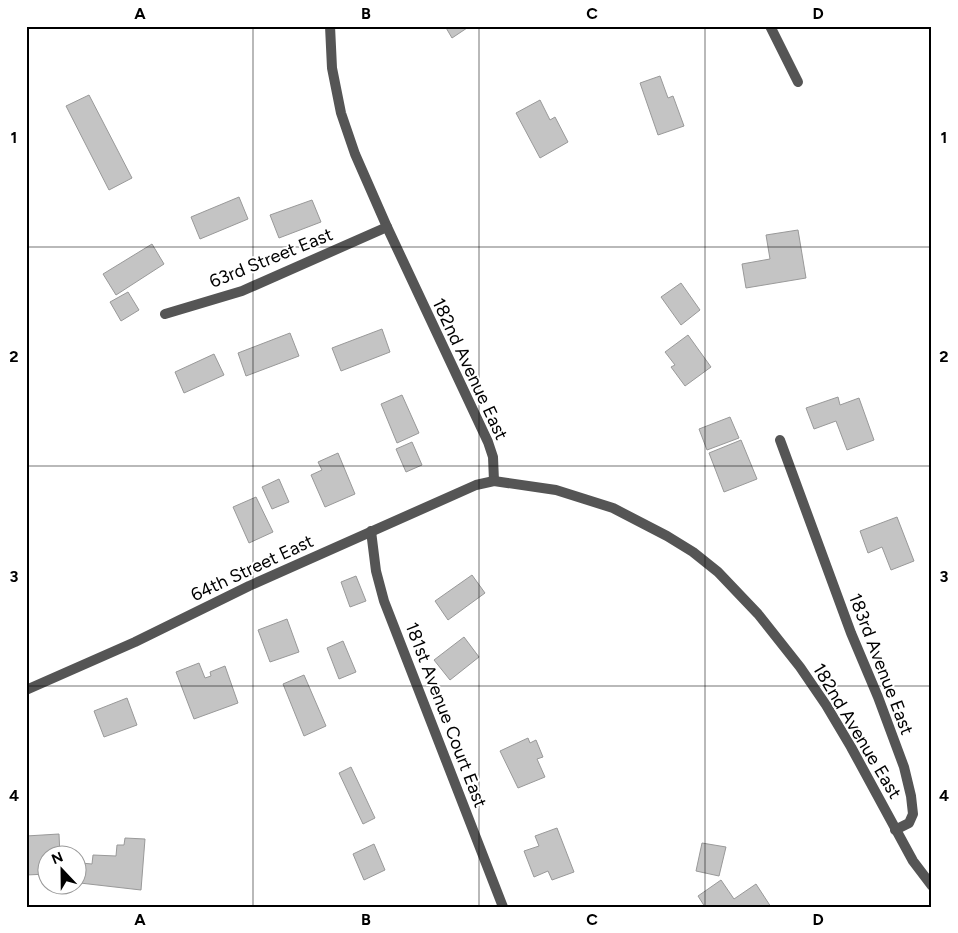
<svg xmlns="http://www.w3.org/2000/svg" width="958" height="933" font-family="Figtree,sans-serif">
	<rect width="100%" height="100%" fill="#fff"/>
	<!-- building -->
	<g fill="#c4c4c4" stroke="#999">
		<polygon points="445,26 470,26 452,38"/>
		<polygon points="660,76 668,98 673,96 684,126 658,135 640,83"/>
		<polygon points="89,95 132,178 109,190 66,106"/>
		<polygon points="540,100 550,120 555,117 568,142 540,158 516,113"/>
		<polygon points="239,197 248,219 200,239 191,217"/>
		<polygon points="312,200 321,222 279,238 270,215"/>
		<polygon points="798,230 806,278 746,288 742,264 770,259 766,235"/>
		<polygon points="152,244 164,264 116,295 103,274"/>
		<polygon points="681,283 700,310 681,325 661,297"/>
		<polygon points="128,292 139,310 121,321 110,302"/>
		<polygon points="382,329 390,352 341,371 332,348"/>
		<polygon points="290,333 299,356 246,376 238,353"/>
		<polygon points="688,335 711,367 685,386 671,367 675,365 665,352"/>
		<polygon points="214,354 224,375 184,393 175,372"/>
		<polygon points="402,395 419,433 397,443 381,404"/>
		<polygon points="838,397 840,405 859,398 874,440 847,450 836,421 814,429 806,408"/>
		<polygon points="730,417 739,438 707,450 699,429"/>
		<polygon points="741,440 757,479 724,492 709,453"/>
		<polygon points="412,442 422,465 406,472 396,449"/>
		<polygon points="338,453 355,494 325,507 311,475 322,470 318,462"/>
		<polygon points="279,479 289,502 272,509 262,487"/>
		<polygon points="256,497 273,532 249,543 233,507"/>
		<polygon points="897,517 914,561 891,570 882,547 868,553 860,531"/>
		<polygon points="472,575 485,593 448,620 435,601"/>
		<polygon points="356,576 366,601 350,607 341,582"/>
		<polygon points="287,619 299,652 270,662 258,630"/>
		<polygon points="464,637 479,657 450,680 434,660"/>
		<polygon points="343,641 356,672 339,679 327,648"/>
		<polygon points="199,663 205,678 211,676 210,672 225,666 238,703 194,719 176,672"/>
		<polygon points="304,675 326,726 304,736 283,684"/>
		<polygon points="127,698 137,725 104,737 94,711"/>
		<polygon points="528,738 530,743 536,740 543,757 537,759 545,777 518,788 500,751"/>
		<polygon points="351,767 375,818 363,824 339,773"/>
		<polygon points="557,828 574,872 552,880 548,871 534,877 524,851 539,846 535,836"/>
		<polygon points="59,834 60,856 48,856 48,874 26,875 26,836"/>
		<polygon points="125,838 145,839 141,890 80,883 81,863 92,864 93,855 116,856 117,845 124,845"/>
		<polygon points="702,843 726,847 719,876 696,871"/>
		<polygon points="374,844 385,870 364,880 353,854"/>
		<polygon points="721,880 734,899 756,884 771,907 705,907 698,896"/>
	</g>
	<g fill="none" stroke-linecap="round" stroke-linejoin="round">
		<!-- minor -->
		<g stroke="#555" stroke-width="10">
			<polyline points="330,26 332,68 341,113 355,154 387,227 488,442 493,457 494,481"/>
			<polyline points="770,26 798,82"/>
			<polyline points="165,314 242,291 387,227"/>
			<polyline points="780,440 851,633 878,697 904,767 911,796 913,814 909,823 895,830"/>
			<polyline points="371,531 376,571 384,601 503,907"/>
			<polyline points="26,690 135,642 249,586 476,485 494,481 556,490 613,508 667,536 693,552 718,572 758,614 800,667 826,705 851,747 913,861 932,886"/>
		</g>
	</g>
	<!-- grid -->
	<path fill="none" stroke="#000" stroke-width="1" stroke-opacity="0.55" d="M253,26V907M479,26V907M705,26V907M26,247H932M26,466H932M26,686H932"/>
	<g text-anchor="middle" stroke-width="4" stroke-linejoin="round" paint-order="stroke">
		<!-- street labels -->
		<g font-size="18" fill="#000" stroke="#fff">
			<text transform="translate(271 258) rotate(-22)" y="6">63rd Street East</text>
			<text transform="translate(470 369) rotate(65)" y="6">182nd Avenue East</text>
			<text transform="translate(252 568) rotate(-25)" y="6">64th Street East</text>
			<text transform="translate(881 664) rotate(69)" y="6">183rd Avenue East</text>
			<text transform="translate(446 715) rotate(69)" y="6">181st Avenue Court East</text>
			<text transform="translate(857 731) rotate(59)" y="6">182nd Avenue East</text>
		</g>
	</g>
	<!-- border -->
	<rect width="958" height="933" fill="none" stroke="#ffffff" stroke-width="55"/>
	<!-- north arrow -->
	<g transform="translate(62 870) rotate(338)"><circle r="24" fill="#ffffff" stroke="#999999"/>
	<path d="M0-4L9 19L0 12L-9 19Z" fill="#000000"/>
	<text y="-8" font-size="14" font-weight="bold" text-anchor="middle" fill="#000000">N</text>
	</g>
	<rect x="28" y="28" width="902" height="878" fill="none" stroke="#000" stroke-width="2"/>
	<g font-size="16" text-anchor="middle" font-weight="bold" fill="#000">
		<text x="140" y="19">A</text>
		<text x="366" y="19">B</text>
		<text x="592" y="19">C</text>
		<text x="818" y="19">D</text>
		<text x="14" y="143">1</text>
		<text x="944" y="143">1</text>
		<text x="14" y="362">2</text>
		<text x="944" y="362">2</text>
		<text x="14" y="582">3</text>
		<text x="944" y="582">3</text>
		<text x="14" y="801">4</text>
		<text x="944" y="801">4</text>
		<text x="140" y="925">A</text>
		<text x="366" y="925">B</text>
		<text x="592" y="925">C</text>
		<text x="818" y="925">D</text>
	</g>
</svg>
